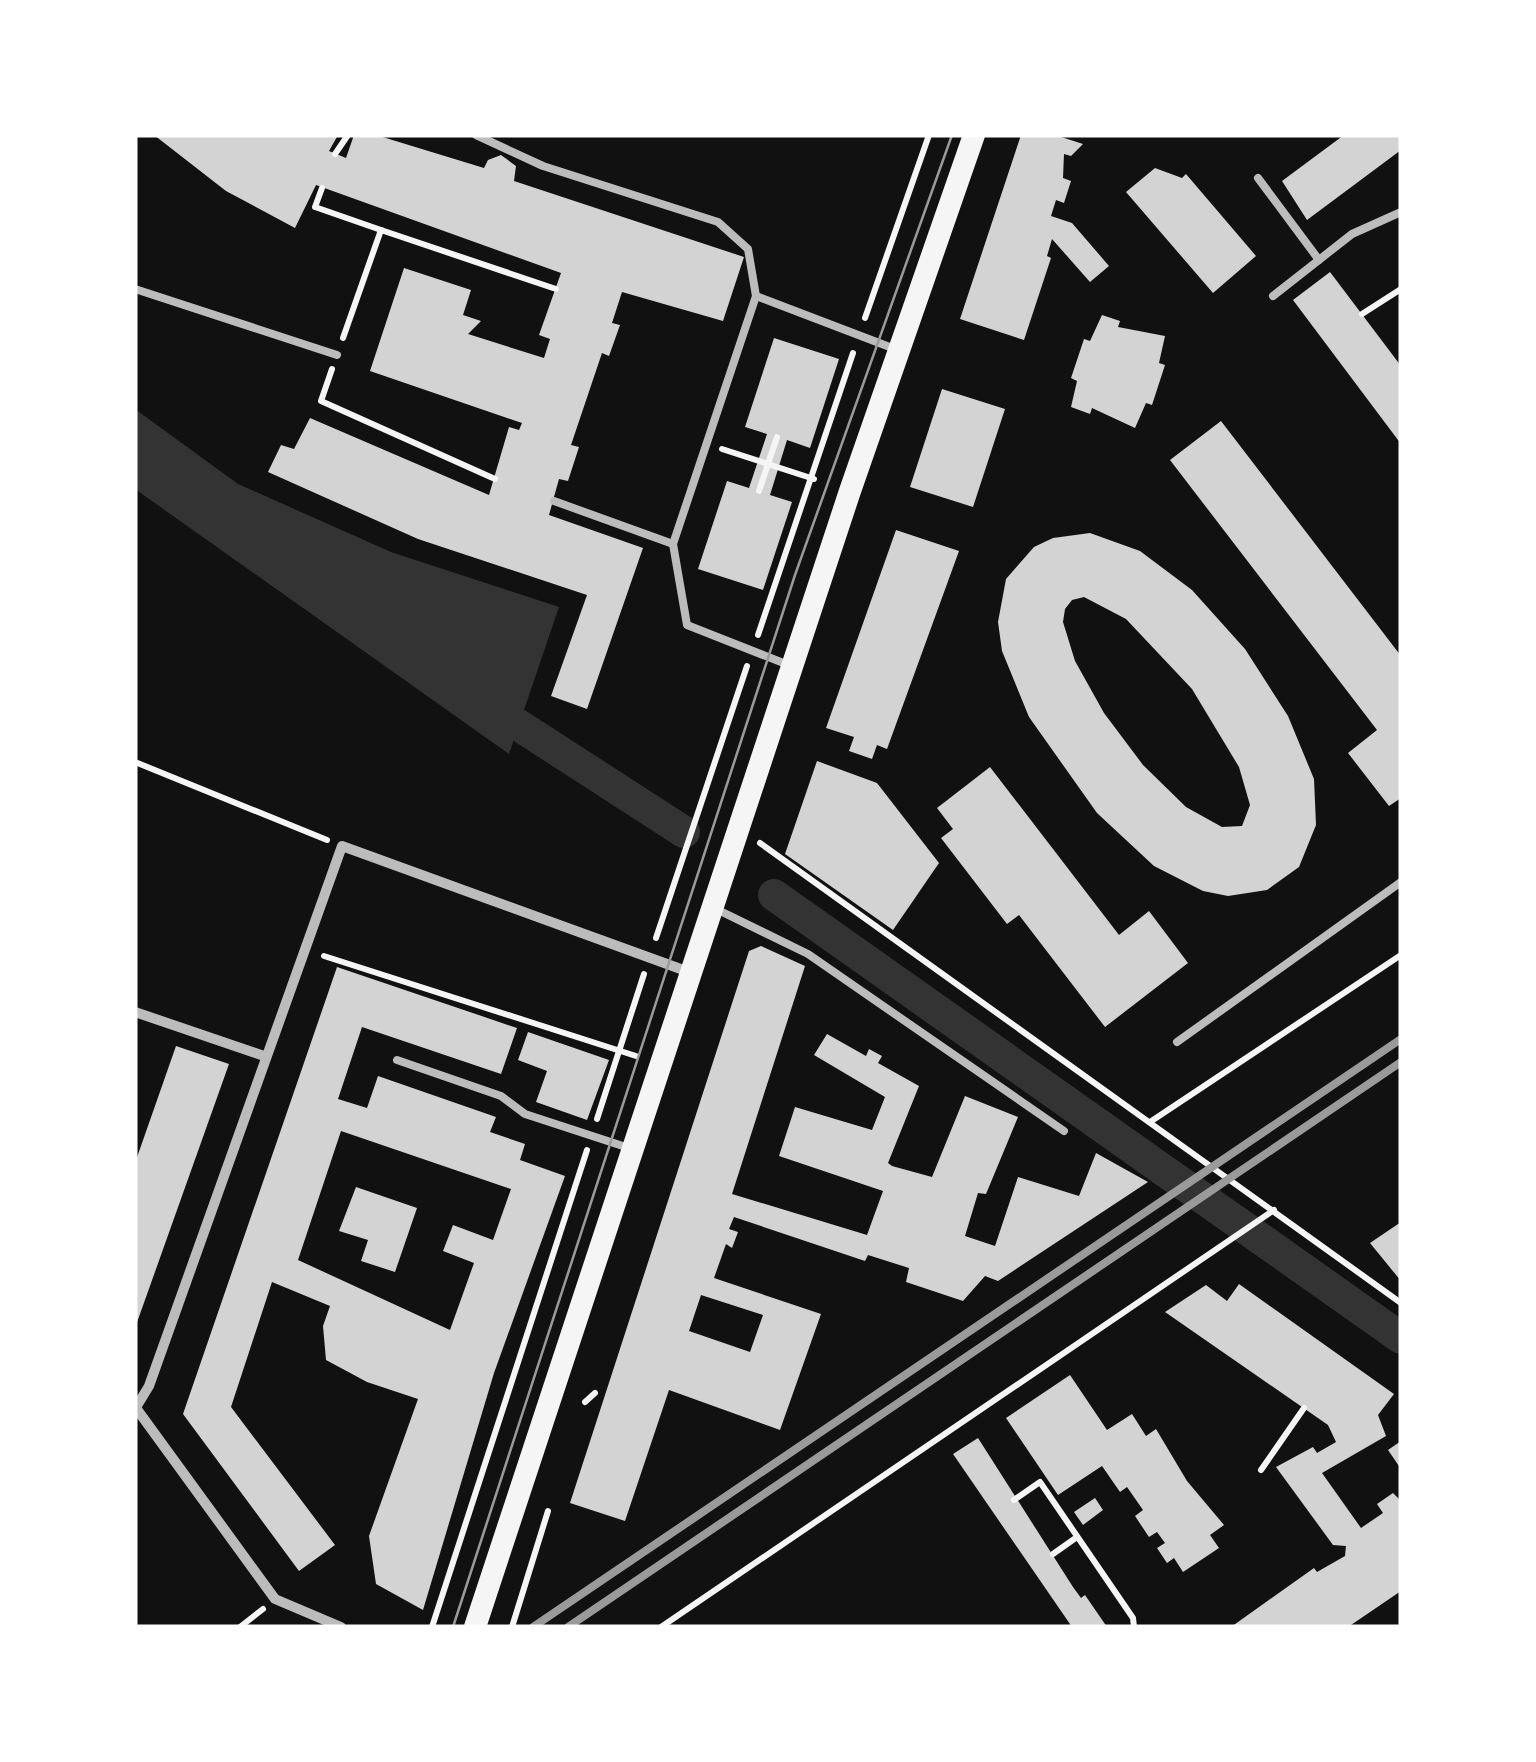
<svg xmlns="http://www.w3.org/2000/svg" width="1536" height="1762" font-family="'Titillium Web',sans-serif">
	<rect width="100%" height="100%" fill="#111"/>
	<!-- water -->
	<polygon fill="#333" points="135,409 238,484 391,552 559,607 509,754 135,489"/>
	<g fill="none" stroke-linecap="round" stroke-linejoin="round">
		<!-- canal -->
		<g stroke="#333" stroke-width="32">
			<polyline points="486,704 684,832"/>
			<polyline points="774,895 1401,1338"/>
		</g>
	</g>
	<!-- building -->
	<g fill="#d3d3d3" fill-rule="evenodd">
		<polygon points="154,135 338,135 329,151 346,158 354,135 376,135 484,168 488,160 501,155 516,166 514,181 744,257 723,321 622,292 612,323 620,325 609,356 602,353 571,445 579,447 568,481 559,479 549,515 643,548 587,709 551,696 587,595 418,539 268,472 281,445 294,449 310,418 489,495 509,427 519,430 522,423 370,371 404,268 471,290 463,315 481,321 468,334 544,358 550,339 539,335 561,273 316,185 295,228 226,191"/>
		<polygon points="1021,135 1055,135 1083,144 1071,156 1064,154 1063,178 1071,181 1064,203 1056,200 1051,216 1072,223 1109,266 1090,282 1052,239 1047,256 1051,258 1024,340 960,319"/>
		<polygon points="1344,135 1401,135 1401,150 1307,220 1282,181"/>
		<polygon points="1155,168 1182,178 1186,174 1256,256 1213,293 1126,192"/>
		<polygon points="1330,272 1401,366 1401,444 1293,300"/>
		<polygon points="1102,315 1120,321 1118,327 1165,336 1159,363 1165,365 1152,405 1146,403 1135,428 1092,408 1090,414 1071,407 1077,381 1071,378 1084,339 1090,341"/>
		<polygon points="774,338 839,359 810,448 787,440 770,495 792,502 763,590 698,569 727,481 749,488 767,434 745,427"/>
		<polygon points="942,389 1005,409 973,507 910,487"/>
		<polygon points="1221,421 1401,656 1401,798 1389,806 1348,753 1377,730 1170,460"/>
		<polygon points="896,530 959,551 887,749 877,745 872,759 849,751 854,737 826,728"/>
		<path d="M1090,533L1140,551L1192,590L1245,649L1288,716L1314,779L1316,825L1299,867L1267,890L1228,896L1203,891L1154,866L1097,813L1029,717L1002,651L998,622L1006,579L1034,547L1053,538ZM1084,597L1126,619L1192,689L1239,767L1250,805L1242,826L1222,827L1186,807L1143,765L1104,713L1075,661L1063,622L1065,609L1072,600Z"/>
		<polygon points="817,761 877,783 939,863 893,930 785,854"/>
		<polygon points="990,767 1119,935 1149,911 1188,963 1105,1027 1019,915 1007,924 941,838 953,829 937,808"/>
		<path d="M761,946L805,966L732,1194L867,1235L883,1191L779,1156L795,1107L872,1130L885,1097L814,1055L827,1034L866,1056L869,1049L882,1056L878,1063L919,1086L888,1163L892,1166L932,1177L965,1096L1018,1117L986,1194L978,1193L965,1236L995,1246L1018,1177L1079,1196L1096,1153L1148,1182L998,1281L985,1276L963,1301L906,1282L909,1268L868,1255L865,1261L734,1217L729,1229L738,1232L732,1248L726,1244L714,1278L821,1314L780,1430L669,1390L625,1521L570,1503L749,951ZM701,1295L763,1315L750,1352L689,1331Z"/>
		<path d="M337,967L517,1028L501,1074L362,1027L338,1099L367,1108L378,1076L496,1117L490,1132L525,1144L520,1160L565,1176L494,1373L423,1610L376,1584L369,1536L418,1399L367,1382L326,1360L323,1326L330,1306L272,1282L231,1407L335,1545L299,1571L183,1414ZM341,1131L511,1189L493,1240L453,1225L443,1251L474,1263L450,1330L298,1260Z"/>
		<polygon points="528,1032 609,1060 587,1120 536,1102 547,1071 518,1060"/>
		<polygon points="176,1046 229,1064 135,1328 135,1163"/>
		<polygon points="356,1187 417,1208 395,1272 361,1261 368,1240 339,1231"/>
		<polygon points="1401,1222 1401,1281 1370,1243"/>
		<polygon points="1239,1284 1394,1394 1378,1415 1386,1436 1322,1473 1361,1528 1383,1513 1377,1504 1393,1493 1401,1501 1401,1591 1348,1627 1231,1627 1314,1568 1317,1572 1345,1556 1346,1546 1333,1545 1276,1467 1313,1447 1317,1453 1336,1442 1328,1425 1165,1312 1206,1285 1227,1301"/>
		<polygon points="1070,1375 1107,1430 1132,1414 1146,1436 1156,1429 1187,1481 1224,1525 1210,1535 1219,1548 1183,1572 1174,1558 1167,1563 1157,1548 1165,1543 1157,1532 1149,1537 1135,1516 1143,1510 1127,1487 1120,1492 1102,1466 1058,1495 1006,1418"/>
		<polygon points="978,1438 1073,1587 1081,1598 1085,1595 1107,1627 1072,1627 953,1454"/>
		<polygon points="1401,1441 1401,1469 1388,1450"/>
		<polygon points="1095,1498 1103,1510 1083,1525 1074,1512"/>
	</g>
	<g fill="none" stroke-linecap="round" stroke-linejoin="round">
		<!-- path -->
		<g stroke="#f5f5f5" stroke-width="6">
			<polyline points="335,154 348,135"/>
			<polyline points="322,188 315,207 381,230"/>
			<polyline points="1362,314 1401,289"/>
			<polyline points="865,318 929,135"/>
			<polyline points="343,338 381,230 556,289"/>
			<polyline points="332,369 321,401 495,479"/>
			<polyline points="722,449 814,479"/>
			<polyline points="759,491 777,437"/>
			<polyline points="758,635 853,353"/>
			<polyline points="135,762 327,840"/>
			<polyline points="760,843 1401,1303"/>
			<polyline points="656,938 747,666"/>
			<polyline points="324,956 636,1056"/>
			<polyline points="597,1119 644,974"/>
			<polyline points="1150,1122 1401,955"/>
			<polyline points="585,1402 595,1393"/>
			<polyline points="1261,1470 1304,1408"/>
			<polyline points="1014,1500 1040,1482 1133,1618 1134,1627"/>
			<polyline points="1053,1554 1077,1537"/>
			<polyline points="240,1627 263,1609"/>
			<polyline points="432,1627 587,1150"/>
			<polyline points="512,1627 548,1511"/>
			<polyline points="661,1627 1274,1210"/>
		</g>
		<!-- service -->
		<g stroke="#bcbcbc" stroke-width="8">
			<polyline points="476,135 543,166 718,222 748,249 756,296 895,349"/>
			<polyline points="1258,178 1319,260"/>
			<polyline points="135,289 337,355"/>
			<polyline points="756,296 673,544 687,625 791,666"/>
			<polyline points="1273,296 1352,234 1401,212"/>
			<polyline points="554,501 673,544"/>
			<polyline points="716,909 808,954 1064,1131"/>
			<polyline points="1177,1042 1401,882"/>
			<polyline points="397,1060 501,1096 525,1114 629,1148"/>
		</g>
		<!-- minor -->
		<g stroke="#bcbcbc" stroke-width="10">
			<polyline points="135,1012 264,1056"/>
			<polyline points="136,1408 275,1599 341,1627"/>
			<polyline points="135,1409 149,1386 342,846 689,972"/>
		</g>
		<!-- primary -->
		<polyline stroke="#f5f5f5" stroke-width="22" points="475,1627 850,491 974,135"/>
		<!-- tram -->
		<polyline stroke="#9a9a9a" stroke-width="2.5" points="453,1627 795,575 952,135"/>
		<!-- rail -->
		<g stroke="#9a9a9a" stroke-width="8">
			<polyline points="533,1627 1401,1039"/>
			<polyline points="568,1627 1401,1062"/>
		</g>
	</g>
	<!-- border -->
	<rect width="1536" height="1762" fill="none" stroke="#ffffff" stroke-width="275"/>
</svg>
